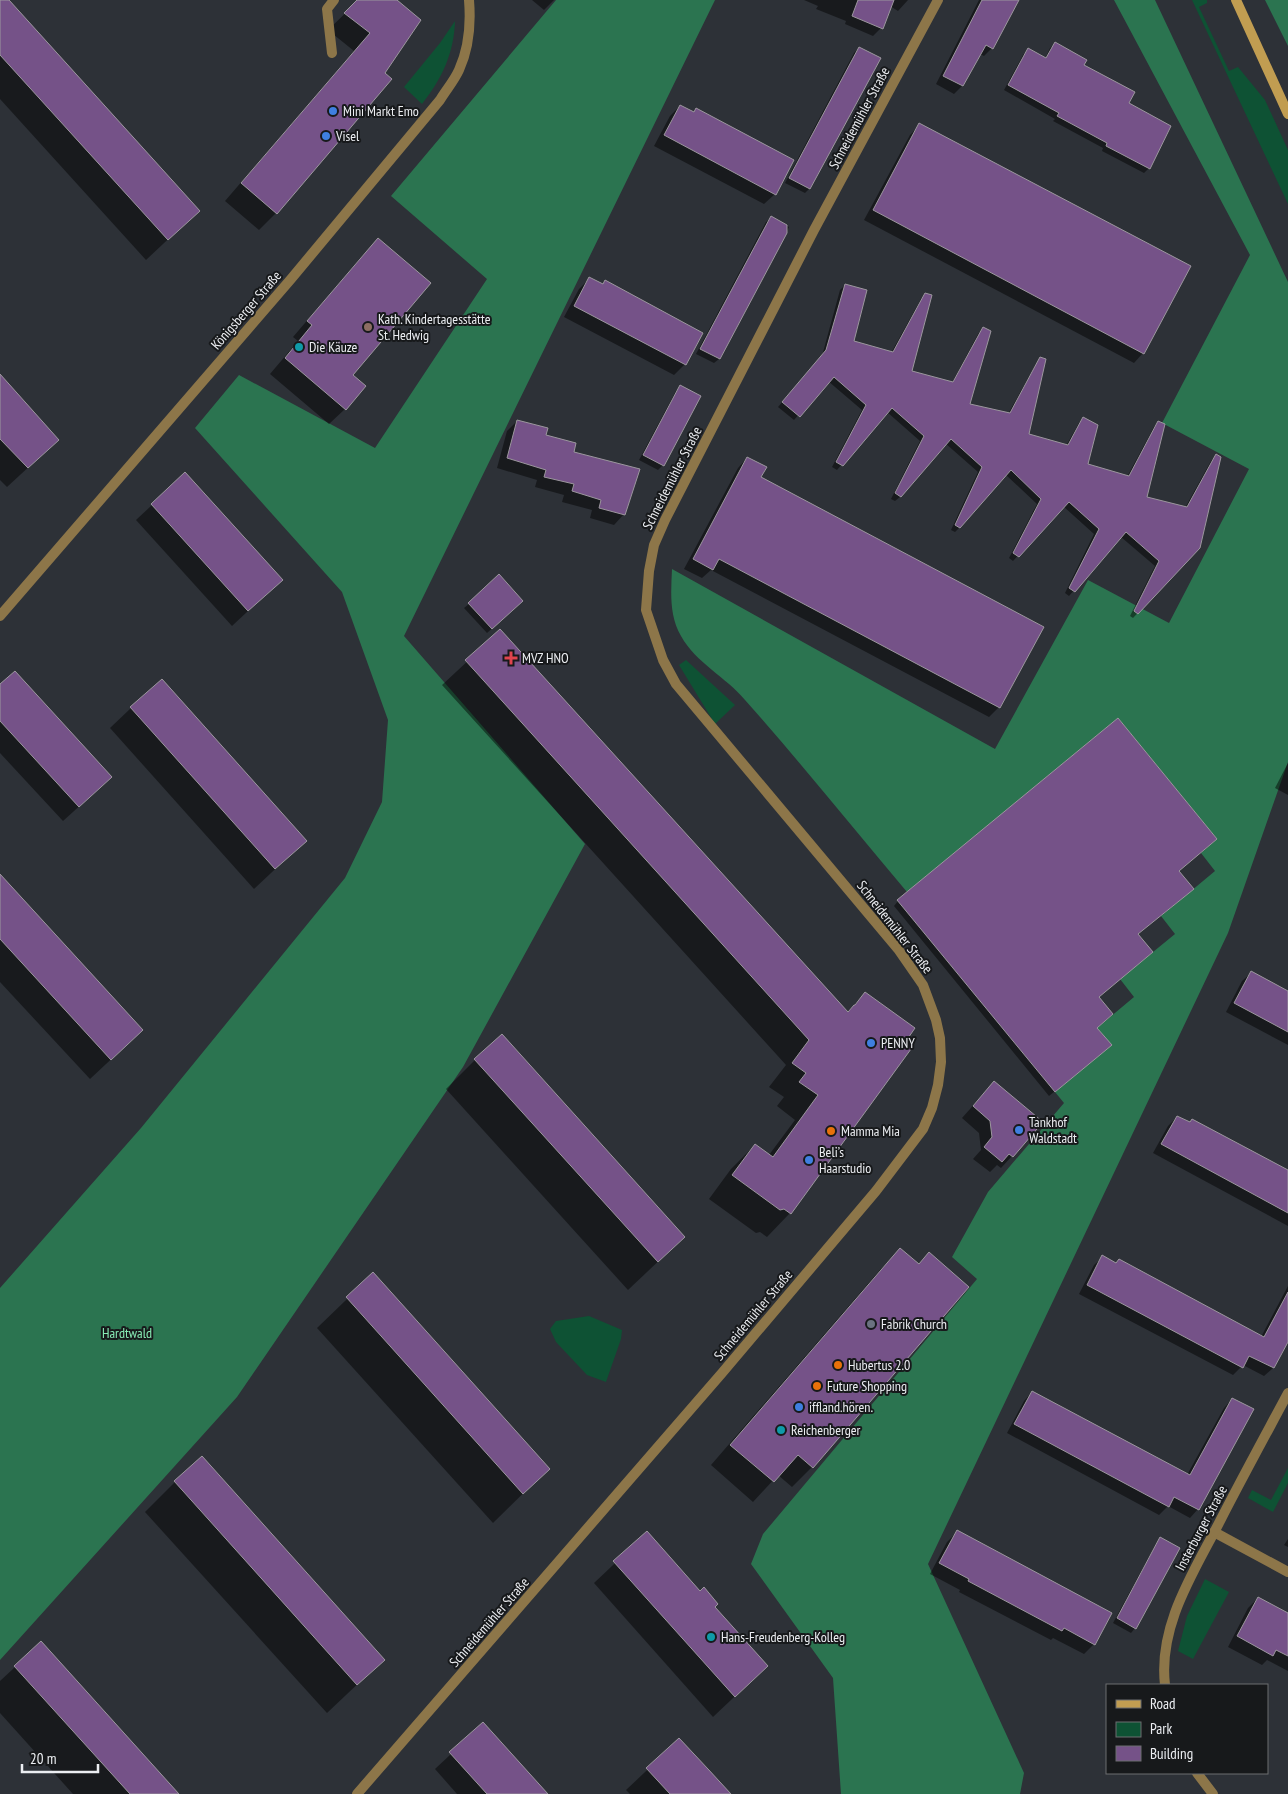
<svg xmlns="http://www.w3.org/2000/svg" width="1288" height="1794" font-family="'PT Sans Narrow',sans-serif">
	<rect width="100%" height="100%" fill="#2d3137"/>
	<!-- green -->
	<g fill="#0e5234">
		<polygon points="1192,0 1207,0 1207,3 1199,7 1229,71 1238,67 1265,100 1288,150 1288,204"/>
		<path d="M455,21C454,53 442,79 422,104L404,87L440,43Z"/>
		<polygon points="686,660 735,705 715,724 679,665"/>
		<polygon points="589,1316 622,1330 621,1339 606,1382 587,1375 556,1342 550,1329 556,1321"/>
		<polygon points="1288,1468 1288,1483 1273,1512 1248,1498 1252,1490 1271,1500"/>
		<polygon points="1205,1579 1229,1592 1193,1659 1178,1651 1187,1616"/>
	</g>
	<!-- forest -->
	<g fill="#2b7450">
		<polygon points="556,0 715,0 404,636 585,844 463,1067 237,1397 0,1660 0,1288 141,1128 345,878 382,802 388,720 342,592 195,428 239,375 375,448 487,279 391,196"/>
		<path d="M1114,0H1155L1288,282V762L1228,933L928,1564L1024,1773L1020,1794H841L833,1678L751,1564L763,1534L977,1279L952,1257L988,1192L1064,1103L1055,1092L1111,1045L1097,1028L1134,997L1120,979L1175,934L1161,916L1215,871L1201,853L1217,839L1118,718L907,892C853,828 801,763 745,700C726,677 696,663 681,636C669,615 671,592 672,569L995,749L1088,580L1169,623L1249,469L1162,423L1250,255Z"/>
		<polygon points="1265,0 1288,0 1288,46"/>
	</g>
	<!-- shadow -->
	<g fill="#0007">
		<polygon points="0,0 7,0 198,211 146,260 0,99"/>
		<polygon points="359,0 395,0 384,73 391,79 276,213 259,230 225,201 354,51 328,30"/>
		<polygon points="532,0 554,0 544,10"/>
		<polygon points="804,0 908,0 898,11 890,6 881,28 873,36 845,24 846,21 816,9 818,6"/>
		<polygon points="979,0 1017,0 992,48 984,56 980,54 962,86 954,94 936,84"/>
		<polygon points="1055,44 1127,104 1170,127 1149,168 1144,173 1102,151 1103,148 1053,121 1055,119 1004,90 1023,55 1028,50 1045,59 1050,48"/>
		<polygon points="859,48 809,189 805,193 785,183 854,53"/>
		<polygon points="680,106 775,194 764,204 654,146 670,116"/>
		<polygon points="920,125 1143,353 1134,363 864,220 910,135"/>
		<polygon points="771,218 789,227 719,359 714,363 696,354 766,222"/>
		<polygon points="378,240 345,409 329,424 270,374 298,341 293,337 363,255"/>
		<polygon points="589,279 602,285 605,282 701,333 685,364 674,375 564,317 579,289"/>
		<polygon points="845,285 852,341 891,353 921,299 926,294 910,372 952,383 978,334 983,329 968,405 1008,414 1036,364 1041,359 1028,435 1066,446 1079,423 1083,418 1086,465 1127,477 1154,427 1158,422 1145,498 1185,508 1211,461 1216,456 1199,547 1133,618 1130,616 1155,566 1121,537 1069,596 1065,593 1094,534 1063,506 1013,561 1009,558 1037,504 1005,474 960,527 955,532 951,530 978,472 945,443 900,497 895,501 891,499 920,441 887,412 837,470 832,467 862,410 828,381 794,420 778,407 822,356 840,290"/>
		<polygon points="0,375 58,440 7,487 0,480"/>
		<polygon points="681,386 663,465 658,470 639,460 676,391"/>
		<polygon points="517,421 545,436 624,514 614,525 590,518 592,510 562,502 564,495 535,487 537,480 497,468 507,431"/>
		<polygon points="747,458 760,478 999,707 989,717 711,570 702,578 684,569 738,468"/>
		<polygon points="152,505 265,595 232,626 136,520"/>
		<polygon points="469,604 517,606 487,633 464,608"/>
		<polygon points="500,631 846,1013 865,994 790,1213 767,1237 760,1232 756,1233 709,1199 731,1169 755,1145 769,1155 795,1120 777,1106 784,1097 769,1087 786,1065 442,685"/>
		<polygon points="0,686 95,792 63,821 0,753"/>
		<polygon points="131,708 305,841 254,889 110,728"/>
		<polygon points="1288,763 1288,795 1275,788"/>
		<polygon points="0,875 121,1050 90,1079 0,982"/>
		<polygon points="1187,894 1137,935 1097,997 1096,1028 1105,1050 1049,1096 894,906 898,901"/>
		<polygon points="1251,973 1288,993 1288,1045 1226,1012 1242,981"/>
		<polygon points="475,1060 684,1237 628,1290 446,1089"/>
		<polygon points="994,1082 1012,1156 1001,1168 997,1165 990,1172 973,1159 981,1150 979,1133 962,1118"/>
		<polygon points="1177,1117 1288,1172 1288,1226 1153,1153 1168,1126"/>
		<polygon points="900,1250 918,1265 967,1287 812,1467 792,1487 778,1475 753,1502 711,1465 880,1270"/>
		<polygon points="1103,1257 1261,1337 1288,1286 1288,1339 1273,1368 1264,1376 1243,1365 1233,1375 1079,1294 1094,1265"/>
		<polygon points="373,1274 548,1469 493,1523 317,1328"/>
		<polygon points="1032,1392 1187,1475 1224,1408 1232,1399 1198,1509 1190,1518 1168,1506 1159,1515 1007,1433 1024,1401"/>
		<polygon points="175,1482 383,1660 327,1713 145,1512"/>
		<polygon points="957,1532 1094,1644 1084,1654 1053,1638 1051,1640 959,1592 960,1590 930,1574 947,1542"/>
		<polygon points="647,1533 767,1666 713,1717 594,1583"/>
		<polygon points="1160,1539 1135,1628 1131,1633 1113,1623 1156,1544"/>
		<polygon points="1288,1539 1288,1547 1284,1545"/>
		<polygon points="1258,1598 1288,1614 1288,1671 1267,1660 1262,1665 1228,1647 1248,1608"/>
		<polygon points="41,1643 177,1794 73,1794 0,1713 0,1681"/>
		<polygon points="483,1724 546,1794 457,1794 435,1769"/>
		<polygon points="679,1740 729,1794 630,1794 626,1790"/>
	</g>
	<!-- building -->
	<g fill="#755288" stroke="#9c979e">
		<polygon points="0,0 9,0 200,211 168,240 0,55"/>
		<polygon points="357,0 397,0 421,20 385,73 392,79 277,214 241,183 370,33 344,13"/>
		<polygon points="858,0 894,0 883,29 852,16"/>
		<polygon points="982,0 1019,0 993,49 986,45 963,86 943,76"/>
		<polygon points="1055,42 1087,60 1084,65 1135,92 1129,103 1171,126 1150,169 1106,146 1107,143 1057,116 1059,113 1008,85 1028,48 1046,58"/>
		<polygon points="859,47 881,58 810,189 789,178"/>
		<polygon points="680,105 694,112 696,108 794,160 776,195 664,135"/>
		<polygon points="919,123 1191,266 1144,354 873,210"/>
		<polygon points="771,216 787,225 787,233 720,359 700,349"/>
		<polygon points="378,238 431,283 353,375 366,386 346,410 285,358 312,325 307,321"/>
		<polygon points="589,277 603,284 605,280 703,333 686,365 574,306"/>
		<polygon points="845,284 867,290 854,341 893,352 925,293 932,295 912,371 953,382 983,327 991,331 970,404 1010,413 1040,357 1046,359 1029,434 1068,445 1083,417 1098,425 1088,464 1129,476 1158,421 1165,424 1147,497 1187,507 1216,454 1221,457 1200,548 1138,614 1134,611 1159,561 1126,532 1075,592 1069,588 1099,529 1069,502 1019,557 1013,553 1041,499 1011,470 960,528 955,525 982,467 951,439 901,497 895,493 924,436 892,408 843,466 836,462 866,405 834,377 800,417 782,402 826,350"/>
		<polygon points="0,374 59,440 28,468 0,439"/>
		<polygon points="680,385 701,396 664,466 643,455"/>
		<polygon points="517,420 548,428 546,435 576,443 574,452 640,469 625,515 599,508 601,500 572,491 574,484 544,477 546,470 507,458"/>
		<polygon points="747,457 767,467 761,477 1044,627 1000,708 719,559 713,570 693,559"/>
		<polygon points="185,472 283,580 248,611 151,504"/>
		<polygon points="499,574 523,601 492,629 468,603"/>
		<polygon points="500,629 848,1012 854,1005 855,1005 865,992 915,1028 904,1044 911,1049 791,1214 784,1209 780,1210 732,1175 755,1144 773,1157 818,1095 799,1082 806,1073 792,1063 809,1040 465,660"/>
		<polygon points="15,671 112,777 79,807 0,721 0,684"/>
		<polygon points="162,679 307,841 275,869 130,707"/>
		<polygon points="1118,718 1217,839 1179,871 1194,889 1138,934 1153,952 1099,997 1113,1014 1097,1028 1112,1045 1055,1092 897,900"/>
		<polygon points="0,874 143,1030 111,1060 0,939"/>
		<polygon points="1251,971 1288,991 1288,1032 1234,1003"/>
		<polygon points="502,1034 685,1237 658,1262 474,1059"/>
		<polygon points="994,1081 1043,1122 1013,1157 1009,1154 1002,1162 984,1147 992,1137 990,1121 973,1106"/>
		<polygon points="1177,1116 1190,1122 1192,1119 1288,1170 1288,1213 1161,1144"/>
		<polygon points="900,1248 919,1264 929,1252 969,1287 813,1468 798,1455 774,1482 730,1445"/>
		<polygon points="1102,1255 1116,1263 1119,1259 1264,1337 1288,1292 1288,1342 1274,1368 1249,1356 1243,1368 1087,1285"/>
		<polygon points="373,1272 550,1469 523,1494 346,1297"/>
		<polygon points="1032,1391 1190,1475 1232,1398 1254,1409 1199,1510 1174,1497 1169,1507 1014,1424"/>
		<polygon points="202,1456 385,1660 357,1685 174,1481"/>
		<polygon points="957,1530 1112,1613 1095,1645 1064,1628 1062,1631 968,1581 969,1579 939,1563"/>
		<polygon points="647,1531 700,1591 704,1587 718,1604 715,1607 768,1666 735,1697 613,1561"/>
		<polygon points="1160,1537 1180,1548 1136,1629 1117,1618"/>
		<polygon points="1258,1597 1288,1613 1288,1656 1276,1650 1273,1656 1237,1636"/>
		<polygon points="41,1641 179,1794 130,1794 14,1666"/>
		<polygon points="483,1722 520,1763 548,1794 487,1794 449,1752"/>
		<polygon points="679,1738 708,1769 731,1794 670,1794 646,1768"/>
	</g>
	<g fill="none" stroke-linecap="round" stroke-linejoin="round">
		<!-- service -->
		<polyline stroke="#8d7649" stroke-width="10" points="332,53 327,9 334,0"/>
		<!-- minor -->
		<g stroke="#8d7649" stroke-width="10">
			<path d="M0,616L291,279L440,100C446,90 454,81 459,70C469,48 471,24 469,0"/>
			<polyline points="1214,1532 1288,1572"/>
			<path d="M1165,1685C1158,1625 1194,1572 1220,1521C1242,1478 1265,1436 1288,1393"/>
			<polyline points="1197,1773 1213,1794"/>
			<polyline points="357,1794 722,1373 876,1191 923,1129 932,1108 938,1085 941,1062 940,1038 936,1020 923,985 898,949 676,684 663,660 646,610 649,571 654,545 665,520 814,230 938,0"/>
		</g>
		<!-- secondary -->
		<polyline stroke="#c19d51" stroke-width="10" points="1236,0 1288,114"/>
	</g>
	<!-- markers -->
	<g fill="#3f7fe0" stroke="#17191b" stroke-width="2">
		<circle cx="333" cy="111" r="5"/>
		<circle cx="326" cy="136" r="5"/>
		<circle cx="871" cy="1043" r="5"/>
		<circle cx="1019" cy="1130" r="5"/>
		<circle cx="809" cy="1160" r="5"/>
		<circle cx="799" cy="1407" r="5"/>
	</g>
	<circle fill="#8d6e63" stroke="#17191b" stroke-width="2" cx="368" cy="327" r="5"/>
	<g fill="#0f9aa8" stroke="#17191b" stroke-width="2">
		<circle cx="299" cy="347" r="5"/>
		<circle cx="781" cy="1430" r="5"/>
		<circle cx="711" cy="1637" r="5"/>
	</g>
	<path fill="#e0444e" stroke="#17191b" stroke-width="2" d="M508.5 650.5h5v5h5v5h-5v5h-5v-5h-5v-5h5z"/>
	<g fill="#e8710a" stroke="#17191b" stroke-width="2">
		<circle cx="831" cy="1131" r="5"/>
		<circle cx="838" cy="1365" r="5"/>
		<circle cx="817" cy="1386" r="5"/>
	</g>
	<circle fill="#6b7280" stroke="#17191b" stroke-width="2" cx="871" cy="1324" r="5"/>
	<g text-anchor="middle" stroke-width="4" stroke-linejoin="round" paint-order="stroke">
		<!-- poi labels -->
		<g font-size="14" fill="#eceef2" stroke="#17191b" text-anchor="start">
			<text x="343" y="116">Mini Markt Emo</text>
			<text x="336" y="141">Visel</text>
			<text x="378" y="324">Kath. Kindertagesstätte<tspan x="378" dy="16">St. Hedwig</tspan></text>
			<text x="309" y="352">Die Käuze</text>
			<text x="522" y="663">MVZ HNO</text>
			<text x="881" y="1048">PENNY</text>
			<text x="1029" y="1127">Tankhof<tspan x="1029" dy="16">Waldstadt</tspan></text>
			<text x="841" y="1136">Mamma Mia</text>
			<text x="819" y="1157">Beli’s<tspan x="819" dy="16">Haarstudio</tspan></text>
			<text x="881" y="1329">Fabrik Church</text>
			<text x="848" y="1370">Hubertus 2.0</text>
			<text x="827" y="1391">Future Shopping</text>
			<text x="809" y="1412">iffland.hören.</text>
			<text x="791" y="1435">Reichenberger</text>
			<text x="721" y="1642">Hans-Freudenberg-Kolleg</text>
		</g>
		<!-- street labels -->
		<g font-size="14" fill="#eceef2" stroke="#17191b">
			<text transform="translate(859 118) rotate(-62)" y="5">Schneidemühler Straße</text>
			<text transform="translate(246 310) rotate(-49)" y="5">Königsberger Straße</text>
			<text transform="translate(672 478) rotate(-63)" y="5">Schneidemühler Straße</text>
			<text transform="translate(895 927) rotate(52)" y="5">Schneidemühler Straße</text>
			<text transform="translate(753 1315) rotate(-50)" y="5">Schneidemühler Straße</text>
			<text transform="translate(1201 1528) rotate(-62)" y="5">Insterburger Straße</text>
			<text transform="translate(489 1622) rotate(-49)" y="5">Schneidemühler Straße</text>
		</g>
		<!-- park labels -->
		<g font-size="14" fill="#87ecb5" stroke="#17191b">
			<text x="127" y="1338">Hardtwald</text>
		</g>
	</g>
	<!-- legend -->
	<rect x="1106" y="1684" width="162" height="90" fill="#17191b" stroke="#6c6e71"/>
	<rect x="1116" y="1700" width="25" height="8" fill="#c19d51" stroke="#6c6e71"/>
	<text x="1150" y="1709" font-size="15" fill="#eceef2">Road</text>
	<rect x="1116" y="1722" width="25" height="15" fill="#0e5234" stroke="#6c6e71"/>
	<text x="1150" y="1734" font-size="15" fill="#eceef2">Park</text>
	<rect x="1116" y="1746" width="25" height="15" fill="#755288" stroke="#6c6e71"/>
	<text x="1150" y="1759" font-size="15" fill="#eceef2">Building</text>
	<!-- scale -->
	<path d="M22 1764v8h76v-8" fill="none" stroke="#eceef2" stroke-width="2.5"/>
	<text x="30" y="1764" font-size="15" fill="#eceef2" stroke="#17191b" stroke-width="4" paint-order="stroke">20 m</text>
</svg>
